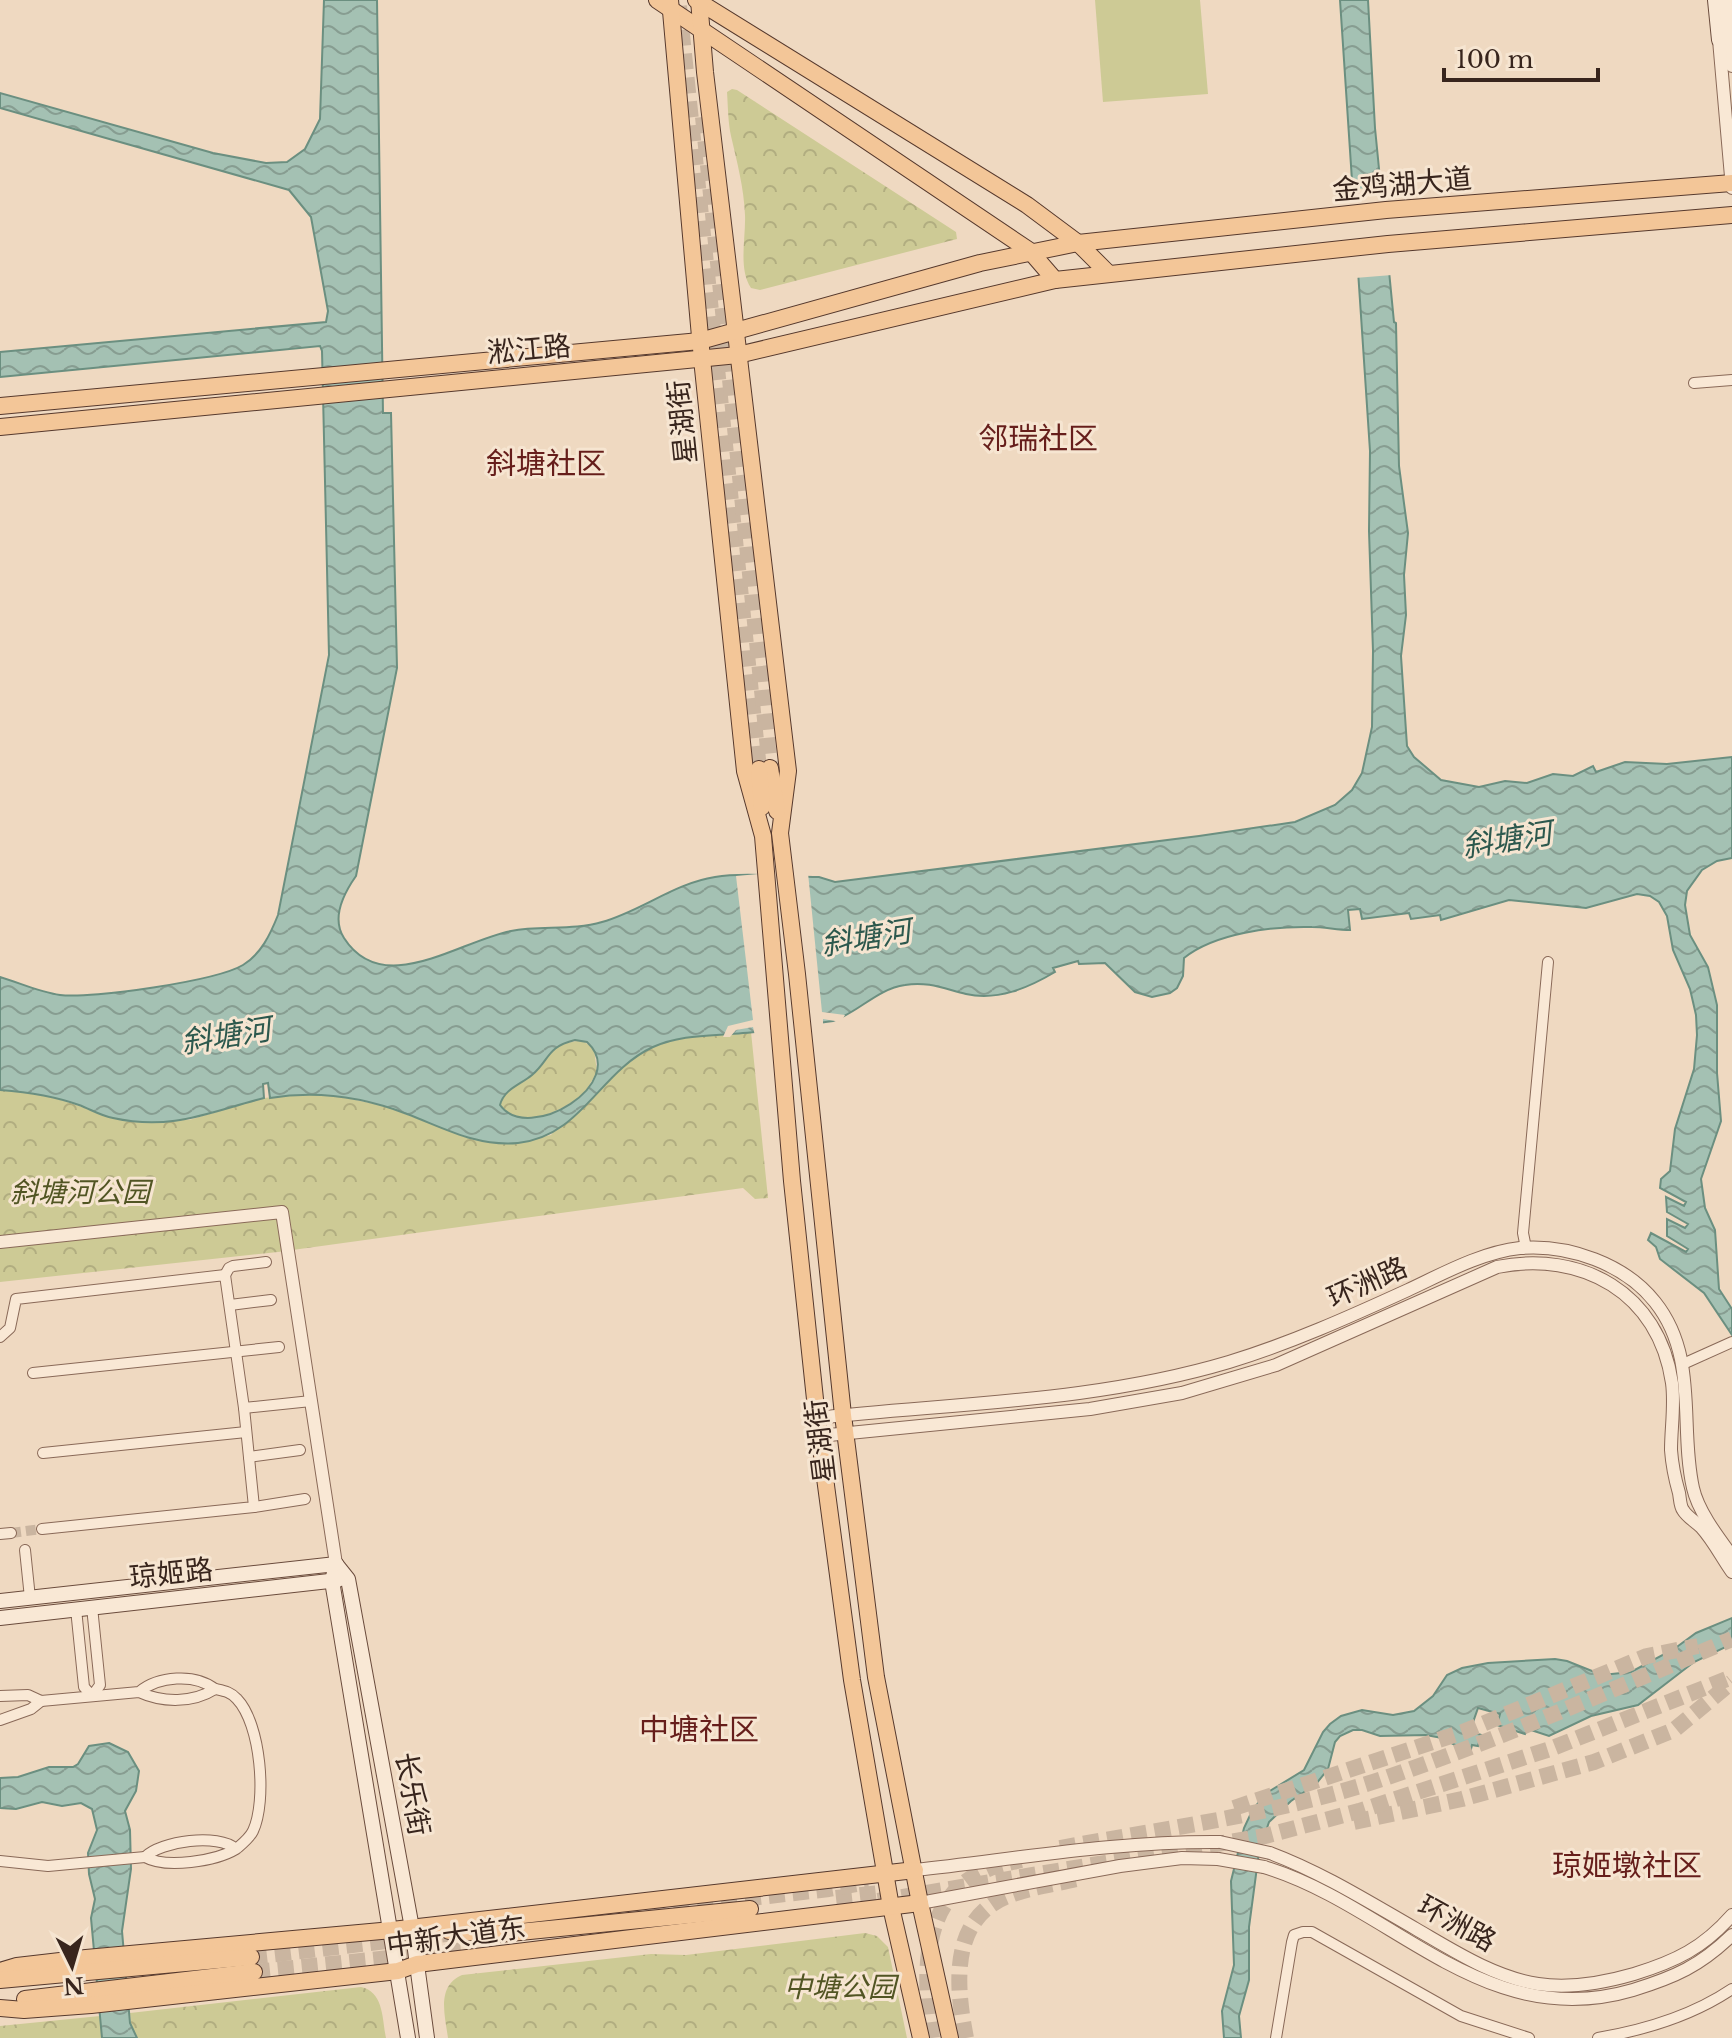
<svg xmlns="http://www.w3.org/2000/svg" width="1732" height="2038" font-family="'Libre Baskerville','Noto Sans SC',serif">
	<defs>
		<pattern id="park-crowns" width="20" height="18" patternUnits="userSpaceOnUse" patternTransform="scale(2)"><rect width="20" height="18" fill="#cdca95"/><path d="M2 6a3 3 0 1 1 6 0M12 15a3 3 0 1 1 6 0" fill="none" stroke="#b1ad80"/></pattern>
		<pattern id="water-waves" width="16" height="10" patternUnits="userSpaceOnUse" patternTransform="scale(2)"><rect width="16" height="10" fill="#a4c1b3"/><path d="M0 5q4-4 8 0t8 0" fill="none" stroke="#879d91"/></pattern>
	</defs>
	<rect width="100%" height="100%" fill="#efd9c1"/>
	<!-- park -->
	<g fill="url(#park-crowns)">
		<path d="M732,89L737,90L956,232L957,239L760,290L751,288C738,269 746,237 745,215C744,188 737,162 731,136C728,122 728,107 727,92Z"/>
		<path d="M751,1032L768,1198L755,1199L743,1188L278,1252L0,1282V1090L33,1093L65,1101L116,1119L189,1120L264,1098L291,1095L328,1094L384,1106L474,1140L514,1143L551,1135L582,1095C561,1111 523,1131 501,1106L500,1101L504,1094L538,1068L548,1053L562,1044L582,1040L594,1049L597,1072L585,1092L593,1097C605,1085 616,1071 629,1061C664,1033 709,1037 751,1032Z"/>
		<path d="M865,1933L877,1936L888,1947L907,2038H448C445,2016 436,1986 462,1975L651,1954L686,1955Z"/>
		<path d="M361,1987C384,1992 382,2019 386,2038H137L131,2024L130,2013Z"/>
		<polygon points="100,2016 102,2038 0,2038 0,2026"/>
	</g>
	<!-- garden -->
	<polygon fill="#cdca95" points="1095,0 1200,0 1208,94 1103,102"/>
	<!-- water -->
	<g fill="url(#water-waves)" stroke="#6b8f80" stroke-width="2" fill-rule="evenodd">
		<path d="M324,0H377L383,413H391L397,668L356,876C344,893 331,918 344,938C383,999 459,941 511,931C540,925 573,931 602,922C641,911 675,883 715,877C744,872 788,877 819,877L835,882L1199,836L1295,822L1335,805L1352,790L1362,773L1372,727L1373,651L1369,531L1370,451L1340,0H1368L1375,128L1394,322L1396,323L1399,466L1408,533L1404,575L1406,615L1401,656L1407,746L1414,757L1441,780L1479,787L1505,781L1527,783L1553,774L1573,776L1593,766L1596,772L1625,762L1667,764L1732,757V858L1717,861L1702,870L1687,891L1685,905L1690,935L1708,967L1717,1005V1073L1721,1121L1701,1179L1705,1208L1715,1230L1719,1289L1732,1309V1335L1704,1293L1660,1259L1656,1247L1648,1240L1651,1233L1686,1252L1688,1249L1667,1236V1219L1685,1228L1688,1224L1667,1212L1666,1197L1684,1206L1686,1202L1660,1188L1661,1179L1670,1171L1675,1129L1694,1069L1697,1035L1696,1015L1690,989L1673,950L1667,916L1659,902L1650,896L1637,894L1586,908L1509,900L1441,920L1440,915L1411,919L1409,913L1362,919L1360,909L1348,910L1350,930C1337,930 1325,927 1312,927C1273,926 1215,933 1184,958L1183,976L1177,988L1170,993L1152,997L1135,992L1105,963L1079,964L1078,961L1053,968L1055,972C1028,988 998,1001 966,994C945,989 928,981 905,985C877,989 859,1012 833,1021C803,1025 773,1031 743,1033C713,1036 681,1034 653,1047C599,1072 582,1136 518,1143C477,1147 444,1128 407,1114C363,1097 318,1090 270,1098L268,1083L263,1084L264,1098C209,1112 172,1131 113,1118C101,1116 90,1109 79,1105C54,1096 26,1092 0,1090V977C20,983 39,992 60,995C92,999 216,981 243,965C261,954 270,935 278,915L329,655L322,351L320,346L0,377V352L326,322L328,311L311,217L289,190L0,108V93L213,153L266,163L287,162L305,149L320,119ZM575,1040L587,1042C631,1083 528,1145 500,1105C504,1089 520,1085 532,1075C550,1060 546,1047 575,1040Z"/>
		<polygon points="1732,1618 1732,1644 1694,1662 1638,1705 1591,1716 1549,1736 1528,1729 1525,1734 1497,1725 1500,1714 1478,1708 1470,1731 1481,1735 1478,1746 1472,1745 1470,1753 1442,1738 1426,1735 1380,1736 1362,1730 1353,1730 1340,1736 1335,1742 1328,1769 1316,1784 1291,1801 1269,1822 1259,1852 1249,1927 1249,1980 1239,2016 1241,2038 1224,2038 1222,2011 1234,1965 1231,1881 1244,1828 1252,1811 1265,1794 1304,1770 1323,1732 1330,1724 1341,1716 1362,1710 1393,1715 1414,1711 1433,1696 1447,1675 1462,1668 1488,1663 1555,1659 1567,1661 1602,1675 1631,1672 1674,1649 1696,1633"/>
		<polygon points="109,1743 128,1752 139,1771 136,1791 125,1811 130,1830 131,1869 122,1931 130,2023 137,2038 102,2038 91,1918 95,1899 89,1874 88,1853 97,1830 92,1809 81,1803 62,1806 42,1802 16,1809 0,1808 0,1778 18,1777 49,1767 73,1767 78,1764 89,1746"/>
	</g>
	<!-- pier -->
	<g fill="#efd9c1">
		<polygon points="1384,186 1392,275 1355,278 1349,190"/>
		<polygon points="768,873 808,873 822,1012 845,1015 841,1022 823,1019 823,1027 755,1036 753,1027 736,1030 730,1037 723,1037 728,1026 753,1020 736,876"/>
	</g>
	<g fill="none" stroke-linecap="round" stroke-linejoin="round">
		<!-- minor-tunnel -->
		<polyline stroke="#cab5a0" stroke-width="10" stroke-dasharray="10 5" stroke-linecap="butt" points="11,1533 42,1529"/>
		<!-- primary-tunnel -->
		<g stroke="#cab5a0" stroke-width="16" stroke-dasharray="16 8" stroke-linecap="butt">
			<polyline points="679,6 759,769"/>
			<polyline points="703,117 770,768"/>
			<polyline points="1234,1808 1463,1732 1647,1656 1698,1646"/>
			<polyline points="1354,1822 1462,1799 1594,1762 1674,1730 1732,1682"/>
			<path d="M1060,1848C1168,1828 1277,1814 1382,1779C1501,1739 1616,1688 1732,1639"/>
			<polyline points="836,1898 889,1892"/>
			<polyline points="878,1901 1265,1836 1359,1811 1550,1749 1732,1677"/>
			<polyline points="578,1918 829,1889 868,1882"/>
			<polyline points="251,1957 463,1932"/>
			<polyline points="254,1972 466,1950"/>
			<path d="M932,2038C924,1978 918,1899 986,1870C997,1865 1009,1863 1021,1860"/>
			<path d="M966,2038C956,1987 949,1919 1008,1896C1030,1887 1057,1884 1081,1878"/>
		</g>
		<defs>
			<g id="minor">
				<polyline points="1694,383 1732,380"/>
				<polyline points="1526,1248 1523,1233 1548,962"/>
				<polyline points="225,1275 229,1268 233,1266 266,1262"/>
				<polyline points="230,1305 271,1300"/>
				<polyline points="0,1337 10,1328 16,1299 225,1275 244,1408 311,1401"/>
				<polyline points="1683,1364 1732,1342"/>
				<polyline points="33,1373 279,1347"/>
				<polyline points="43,1453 246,1432"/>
				<polyline points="249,1457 300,1450"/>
				<polyline points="254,1507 305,1499"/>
				<polyline points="42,1529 254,1507 244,1408"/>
				<polyline points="0,1534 11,1533"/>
				<polyline points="25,1550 30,1598"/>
				<polyline points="76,1609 84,1687 92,1696 100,1685 92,1607"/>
				<path d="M215,1689C224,1691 231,1692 237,1699C261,1724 267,1801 253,1831C249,1839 242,1844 236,1849C218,1833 161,1841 145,1857C166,1869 216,1861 236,1849"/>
				<path d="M0,1696L28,1695L41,1701L139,1692C163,1703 193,1703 215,1689C195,1673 158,1676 139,1692"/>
				<polyline points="0,1720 31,1709 41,1701"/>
				<polyline points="0,1861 48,1866 145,1857"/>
				<polyline points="1276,2038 1292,1942 1294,1935 1303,1932 1312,1932 1461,2016 1529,2038"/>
				<path d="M1598,2038C1645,2030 1692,2016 1732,1989"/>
			</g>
			<g id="tertiary">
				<polyline points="1730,39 1732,66"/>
				<polyline points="1719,40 1732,188"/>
				<polyline points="0,1242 282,1212 336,1564"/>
				<path d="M817,1418C955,1403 1095,1402 1229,1362C1291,1343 1349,1317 1408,1290C1442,1274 1482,1252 1520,1248C1569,1244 1625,1264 1655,1302C1699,1357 1679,1426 1693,1488C1698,1511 1718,1537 1732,1556"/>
				<path d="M819,1436L1090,1409L1182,1393L1276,1365L1497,1267C1582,1250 1659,1293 1672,1383C1675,1405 1671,1428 1671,1450C1672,1464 1675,1479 1679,1493C1680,1498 1680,1506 1683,1510C1687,1517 1696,1522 1701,1527C1713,1540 1722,1558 1732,1572"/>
				<path d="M1270,1853C1321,1872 1369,1902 1416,1929C1454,1951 1494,1977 1538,1984C1571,1989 1603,1983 1634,1974C1676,1961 1703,1948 1732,1915"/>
				<path d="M1264,1867C1393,1906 1484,2034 1633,1990C1675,1977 1700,1966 1732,1935"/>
				<path d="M915,1870C1016,1859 1117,1841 1220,1842"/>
				<polyline points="920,1903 1120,1866 1182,1858 1218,1859"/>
			</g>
			<g id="secondary">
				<polyline points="1715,0 1719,40"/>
				<polyline points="1726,0 1730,39"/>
				<polyline points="336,1564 348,1579 412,1928 427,2038"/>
				<polyline points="336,1564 332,1581 408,2038"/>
				<polyline points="0,1601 336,1564"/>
				<polyline points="0,1618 338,1580"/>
			</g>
			<g id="primary">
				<polyline points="657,0 1030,251 1055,280"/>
				<polyline points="670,0 702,359 745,771 763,836 792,1181 817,1418 852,1680 891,1907 921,2038"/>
				<polyline points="696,0 1027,205 1078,243 1108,273"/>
				<polyline points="699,0 705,72 788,771 780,833 797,974 843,1415 876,1677 920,1903 950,2038"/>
				<polyline points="0,406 700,341 980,263 1078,243 1386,210 1732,183"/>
				<polyline points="0,427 738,355 1055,280 1388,244 1732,215"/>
				<polyline points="770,768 777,811"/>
				<polyline points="759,769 762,807"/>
				<polyline points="449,1931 499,1934 750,1909"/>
				<polyline points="0,1971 17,1966 86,1958 392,1930 915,1870"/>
				<polyline points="0,1980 251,1957"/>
				<polyline points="25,1999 254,1972"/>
				<polyline points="0,2008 24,2010 91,2005 398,1971 417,1964 920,1903"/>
			</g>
		</defs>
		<!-- minor casing -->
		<use href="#minor" stroke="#896958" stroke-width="12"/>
		<!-- tertiary casing -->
		<use href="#tertiary" stroke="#896958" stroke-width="14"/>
		<!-- secondary casing -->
		<use href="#secondary" stroke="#6a4b3c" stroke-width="16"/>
		<!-- primary casing -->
		<use href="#primary" stroke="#56392d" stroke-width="18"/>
		<!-- minor -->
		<use href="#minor" stroke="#f9e8d5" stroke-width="10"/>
		<!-- tertiary -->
		<use href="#tertiary" stroke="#f9e8d5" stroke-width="12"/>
		<!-- secondary -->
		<use href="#secondary" stroke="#f9e8d5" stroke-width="14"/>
		<!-- primary -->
		<use href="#primary" stroke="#f3c698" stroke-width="16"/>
		<defs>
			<g id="tertiary-bridge">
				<polyline points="1220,1842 1270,1853"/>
				<polyline points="1218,1859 1264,1867"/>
			</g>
		</defs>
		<!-- tertiary-bridge casing -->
		<use href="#tertiary-bridge" stroke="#896958" stroke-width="14" stroke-linecap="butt"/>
		<!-- tertiary-bridge -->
		<use href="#tertiary-bridge" stroke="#f9e8d5" stroke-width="12"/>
	</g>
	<g text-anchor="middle" stroke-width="6" stroke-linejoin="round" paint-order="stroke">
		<!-- street labels -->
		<g font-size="28" fill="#38251d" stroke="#f6e5d1">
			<text transform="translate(1402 184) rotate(-5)" y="10">金鸡湖大道</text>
			<text transform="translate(529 349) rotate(-5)" y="10">淞江路</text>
			<text transform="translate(682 422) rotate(-96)" y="10">星湖街</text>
			<text transform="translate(1367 1282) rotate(-24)" y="10">环洲路</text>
			<text transform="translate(820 1441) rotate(-97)" y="10">星湖街</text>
			<text transform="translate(171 1573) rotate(-6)" y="10">琼姬路</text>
			<text transform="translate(413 1794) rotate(80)" y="10">长乐街</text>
			<text transform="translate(1457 1923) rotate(29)" y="10">环洲路</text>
			<text transform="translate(456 1936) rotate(-8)" y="10">中新大道东</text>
		</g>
		<!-- park labels -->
		<g font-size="28" font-style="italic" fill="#515523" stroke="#f6e5d1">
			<text x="80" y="1202">斜塘河公园</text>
			<text x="840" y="1997">中塘公园</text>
		</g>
		<!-- neighbourhood labels -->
		<g font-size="30" fill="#661e1b" stroke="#f6e5d1">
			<text x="1038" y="449">邻瑞社区</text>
			<text x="546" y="474">斜塘社区</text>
			<text x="699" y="1740">中塘社区</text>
			<text x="1627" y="1876">琼姬墩社区</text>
		</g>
		<!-- water labels -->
		<g font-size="30" font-style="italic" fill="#2c584d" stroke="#f6e5d1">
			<text transform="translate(1507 840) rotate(-9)" y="10">斜塘河</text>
			<text transform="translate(866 938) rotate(-9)" y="10">斜塘河</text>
			<text transform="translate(226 1036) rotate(-9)" y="10">斜塘河</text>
		</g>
	</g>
	<!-- north arrow -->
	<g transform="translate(72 1966) rotate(175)" stroke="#f6e5d1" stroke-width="6" paint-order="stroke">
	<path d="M0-6L14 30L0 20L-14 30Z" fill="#38251d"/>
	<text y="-12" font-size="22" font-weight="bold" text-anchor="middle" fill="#38251d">N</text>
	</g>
	<!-- scale -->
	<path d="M1444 68v12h154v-12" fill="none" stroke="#38251d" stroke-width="4"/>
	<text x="1456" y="68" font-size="24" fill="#38251d" stroke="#f6e5d1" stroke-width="6" paint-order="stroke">100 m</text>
</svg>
